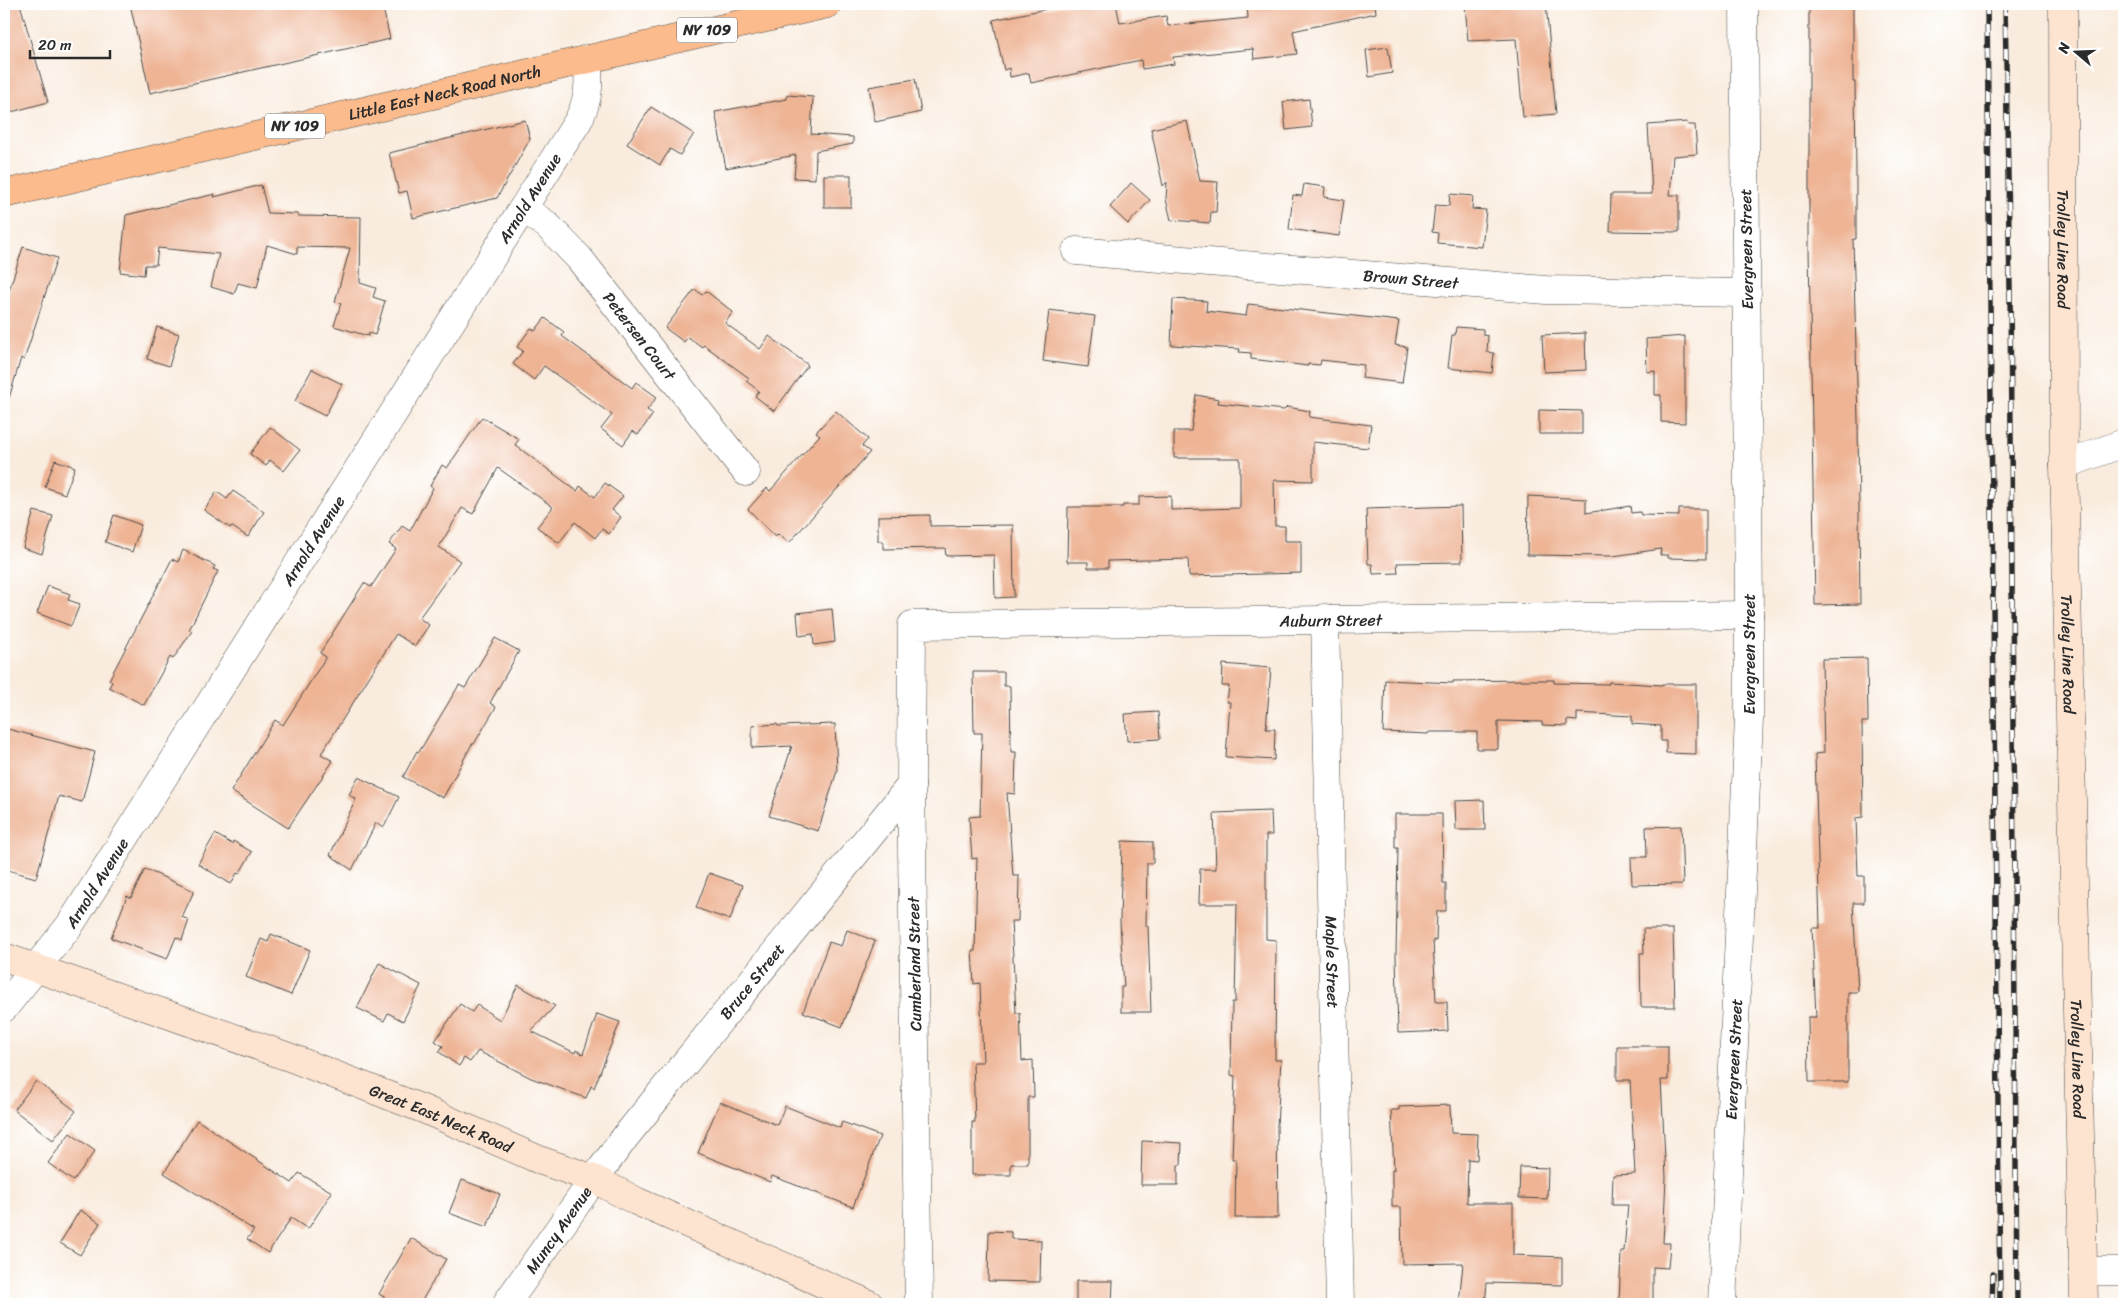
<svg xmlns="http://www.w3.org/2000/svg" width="2128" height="1308" font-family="Sriracha,sans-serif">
	<rect width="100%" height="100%" fill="#fff"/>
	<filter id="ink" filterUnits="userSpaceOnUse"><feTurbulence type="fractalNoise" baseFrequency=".02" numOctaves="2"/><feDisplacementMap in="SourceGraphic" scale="10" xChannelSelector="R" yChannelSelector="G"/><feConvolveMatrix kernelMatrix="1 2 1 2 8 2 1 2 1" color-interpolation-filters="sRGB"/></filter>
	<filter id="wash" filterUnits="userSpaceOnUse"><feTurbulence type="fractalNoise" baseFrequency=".0096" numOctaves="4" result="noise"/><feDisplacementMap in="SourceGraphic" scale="20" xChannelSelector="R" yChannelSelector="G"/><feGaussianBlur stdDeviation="1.12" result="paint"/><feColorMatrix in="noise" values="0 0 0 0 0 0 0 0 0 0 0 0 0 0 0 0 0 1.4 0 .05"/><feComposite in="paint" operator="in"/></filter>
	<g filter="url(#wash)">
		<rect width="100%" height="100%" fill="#f9ecde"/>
		<g id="blocks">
			<!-- building -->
			<g fill="#eeb494">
				<polygon points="4,4 20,4 48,102 4,114"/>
				<polygon points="130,4 382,4 390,39 150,93"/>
				<polygon points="1070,4 1116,4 1120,23 1166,16 1168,26 1248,18 1247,4 1375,4 1376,13 1293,31 1297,54 1254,59 1253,49 1173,57 1174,64 1142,69 1141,60 1031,83 1029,73 1010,77 1009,68 1004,70 993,20"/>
				<polygon points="1465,4 1546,4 1556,114 1523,117 1516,39 1468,41"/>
				<polygon points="1809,4 1853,4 1853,82 1855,82 1856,173 1856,239 1853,239 1858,421 1860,604 1815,605 1809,248"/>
				<polygon points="1388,47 1392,73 1369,77 1366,50"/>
				<polygon points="915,79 921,112 875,122 869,87"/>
				<polygon points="787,95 813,97 811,134 853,137 853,144 816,151 815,179 794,178 796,155 726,168 715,112 787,99"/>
				<polygon points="1309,99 1312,127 1286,130 1283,102"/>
				<polygon points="651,107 694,134 680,155 670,149 660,165 627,144"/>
				<polygon points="525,120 530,139 497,198 413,218 407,191 399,193 389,153"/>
				<polygon points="1187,121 1200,181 1218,182 1216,212 1211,212 1210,223 1171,220 1166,199 1167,182 1163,186 1151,129"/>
				<polygon points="1687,122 1688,125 1695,125 1697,154 1673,156 1670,195 1679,195 1679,232 1610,231 1611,194 1652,194 1648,125"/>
				<rect x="824" y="175" width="27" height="32"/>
				<polygon points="1131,183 1150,200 1128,224 1110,207"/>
				<polygon points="1304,184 1325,187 1324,197 1344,200 1339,236 1289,229 1293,195 1302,196"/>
				<polygon points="261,185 268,213 298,214 298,216 361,217 360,283 376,288 373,297 385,301 375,335 369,333 368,336 334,326 341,303 335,302 350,248 297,247 297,254 267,245 257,288 238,283 234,294 211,287 219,254 158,248 156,265 145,265 144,275 120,272 126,215 215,194 214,197"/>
				<polygon points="1450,194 1473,196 1472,209 1486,210 1482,247 1437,243 1438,233 1432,232 1435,205 1449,206"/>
				<polygon points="23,247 57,258 24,360 21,358 9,398 4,397 4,306"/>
				<polygon points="695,289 702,295 706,291 733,312 725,323 760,349 769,336 808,365 774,411 755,396 759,391 746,381 749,378 704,345 702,347 688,337 684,342 665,328"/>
				<polygon points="1173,299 1207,301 1206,311 1246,316 1248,304 1399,321 1395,345 1407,347 1402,383 1362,378 1364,365 1321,360 1320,365 1308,364 1308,366 1251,359 1251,353 1239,352 1240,349 1171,345"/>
				<polygon points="1049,310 1095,316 1088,367 1043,361"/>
				<polygon points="545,318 564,332 562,336 632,388 636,382 657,397 647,410 653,414 638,435 633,431 623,445 601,429 612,415 544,366 534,380 513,364 523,351 517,347 531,328 535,331"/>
				<polygon points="157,327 179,334 169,366 147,359"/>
				<polygon points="1456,327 1483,329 1483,335 1488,336 1487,352 1494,353 1492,373 1448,368 1452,335 1455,335"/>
				<polygon points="1585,333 1586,370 1544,372 1542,335"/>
				<polygon points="1685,336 1685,423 1661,422 1661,395 1655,395 1655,371 1647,372 1646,339"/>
				<polygon points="312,369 342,384 325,416 295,401"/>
				<polygon points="1196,395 1219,399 1218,403 1284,410 1287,407 1310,411 1309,417 1371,425 1368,448 1313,442 1313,481 1274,480 1275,526 1285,526 1285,541 1301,541 1301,573 1189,576 1188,559 1108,561 1108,568 1088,568 1088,562 1067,562 1068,507 1123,507 1123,505 1139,505 1139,497 1171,496 1171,510 1240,508 1240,458 1174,458 1174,431 1191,431"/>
				<polygon points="1539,410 1582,411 1582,434 1539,434"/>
				<polygon points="836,411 868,439 862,446 870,452 789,543 778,534 775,537 748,509 767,488 770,491 820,435 816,432"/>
				<polygon points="482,417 519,439 515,445 577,491 580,486 595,497 605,483 623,496 612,510 621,517 609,534 602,529 595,538 575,522 559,543 537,527 553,507 498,468 473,514 462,508 439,547 460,561 419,618 429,625 415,646 396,634 321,754 333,761 288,828 231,791 275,720 283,725 326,657 320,653 364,583 371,587 396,549 389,544 402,526 410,531 433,488 430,486 442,465 447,468"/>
				<polygon points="270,427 300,450 284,471 270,460 266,466 250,454"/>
				<polygon points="55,460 75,467 65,494 45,487"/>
				<polygon points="233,491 264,512 248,537 231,526 230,528 204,510 217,492 227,499"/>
				<polygon points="1528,496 1586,499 1586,513 1630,506 1631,513 1640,512 1641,515 1679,516 1679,509 1706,509 1706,559 1668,558 1668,555 1660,555 1661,549 1613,556 1527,555"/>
				<polygon points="1461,506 1462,562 1397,563 1398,573 1373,574 1372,564 1368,564 1366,509"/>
				<polygon points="34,511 53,516 42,554 23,548"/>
				<polygon points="114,515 141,525 132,552 105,542"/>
				<polygon points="930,515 930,526 1013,525 1014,597 995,598 994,555 946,556 945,548 883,549 883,541 878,541 878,516"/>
				<polygon points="183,550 215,566 213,569 218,571 189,630 192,631 173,659 170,657 144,705 109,687 112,682 109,680 172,559 178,562"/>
				<polygon points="48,586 70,594 68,600 80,604 71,626 37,613"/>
				<polygon points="832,609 835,642 814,645 813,634 799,636 797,613"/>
				<polygon points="495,638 519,651 490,703 496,707 474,744 472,744 443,798 403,777 417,751 419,752 459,685 465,688"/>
				<polygon points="1867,658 1868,722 1862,722 1863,817 1856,818 1858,876 1864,876 1864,903 1853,903 1858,992 1848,992 1848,1082 1809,1082 1808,1017 1816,1017 1812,928 1820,928 1815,754 1824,753 1822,659"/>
				<polygon points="1223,664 1271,668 1266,729 1275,729 1274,760 1226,757 1230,702 1227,702 1229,686 1222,686"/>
				<polygon points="973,672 1004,672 1004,686 1010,686 1011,752 1016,752 1015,794 1007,793 1013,876 1019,876 1018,921 1011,921 1016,1013 1020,1013 1022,1061 1033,1060 1034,1097 1028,1097 1028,1164 1011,1164 1011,1175 972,1175 972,1122 975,1122 973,1062 983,1062 980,983 974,984 972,951 975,951 977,858 972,859 969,817 980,816 982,733 974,733"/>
				<polygon points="1385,680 1453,683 1453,681 1526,680 1554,680 1554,683 1609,684 1609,682 1662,685 1662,684 1696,684 1696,754 1666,753 1666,741 1661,741 1661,726 1632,724 1632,716 1577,713 1577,721 1567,720 1567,726 1542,725 1542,722 1498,721 1498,749 1477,749 1477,732 1429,732 1428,734 1383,732"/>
				<polygon points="1158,712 1160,739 1127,741 1125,714"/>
				<polygon points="777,724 778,726 835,724 837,771 818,831 769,816 792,746 752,748 752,726"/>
				<polygon points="4,728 95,752 82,802 59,796 36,878 4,869"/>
				<polygon points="358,777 399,797 384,827 376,823 352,870 330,855 356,799 349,795"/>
				<polygon points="1484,800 1485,830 1456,830 1455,801"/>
				<polygon points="1271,811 1272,835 1266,835 1266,939 1276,940 1275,1060 1281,1060 1277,1125 1278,1218 1235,1218 1236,1159 1232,1159 1235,1076 1231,1075 1232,1002 1235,1002 1237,904 1199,904 1200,869 1216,869 1214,813"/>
				<polygon points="1395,814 1442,814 1443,883 1446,883 1446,911 1437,911 1436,941 1433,940 1436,1002 1447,1002 1448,1031 1398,1033 1396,956 1398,848 1395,848"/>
				<polygon points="1681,826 1683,884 1632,885 1631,857 1647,857 1646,827"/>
				<polygon points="215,834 232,844 233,841 252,852 239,874 237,873 231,884 198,864"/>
				<polygon points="1122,841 1153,842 1153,863 1147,863 1146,926 1148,926 1151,1012 1121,1012 1121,987 1124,987 1120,922"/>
				<polygon points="145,869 194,891 182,917 189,920 182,940 176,937 167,959 111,938 127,896 131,898"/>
				<polygon points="709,873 743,885 730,920 696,908"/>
				<polygon points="1643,929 1673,929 1675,1007 1641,1007 1640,953 1644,953"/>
				<polygon points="847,930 875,941 842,1027 803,1012 829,942 841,946"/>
				<polygon points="271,934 310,950 291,995 246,977 261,939 268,942"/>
				<polygon points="379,963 421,985 403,1021 388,1013 384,1021 357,1008"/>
				<polygon points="518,985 555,1006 531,1031 575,1053 576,1050 583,1054 597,1014 620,1022 594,1088 591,1086 586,1098 531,1078 478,1051 470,1062 464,1058 459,1066 439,1052 443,1046 435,1041 460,1004 472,1012 477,1005 500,1020"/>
				<polygon points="1617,1046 1668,1046 1668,1080 1661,1080 1666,1177 1663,1243 1670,1243 1668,1268 1653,1267 1653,1304 1619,1304 1621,1251 1624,1251 1628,1205 1612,1205 1613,1175 1635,1174 1630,1080 1617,1080"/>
				<polygon points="36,1081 76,1111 53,1140 14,1110"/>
				<polygon points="720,1102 777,1125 785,1106 840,1128 842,1122 880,1136 853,1207 772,1176 770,1182 698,1153"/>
				<polygon points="1450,1105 1451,1133 1478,1134 1477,1160 1468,1159 1467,1203 1513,1203 1513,1255 1562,1257 1562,1285 1487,1283 1485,1304 1459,1304 1463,1263 1402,1264 1401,1207 1392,1207 1392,1170 1394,1170 1391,1110 1399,1110 1399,1107"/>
				<polygon points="197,1120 292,1183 299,1173 332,1192 308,1229 291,1218 268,1253 247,1239 254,1230 164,1173"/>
				<polygon points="70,1133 95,1151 73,1181 48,1163"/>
				<polygon points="1142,1141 1182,1143 1181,1165 1178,1165 1178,1185 1141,1185"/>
				<polygon points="1520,1167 1548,1168 1547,1199 1519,1198"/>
				<polygon points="462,1180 500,1194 487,1227 449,1213"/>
				<polygon points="80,1210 100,1223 80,1255 60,1243"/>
				<polygon points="989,1231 1011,1232 1011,1239 1041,1240 1040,1282 988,1281"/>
				<polygon points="411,1238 446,1259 420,1304 396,1304 379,1294"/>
				<polygon points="1076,1281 1113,1281 1112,1304 1076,1304"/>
			</g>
		</g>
	</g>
	<g filter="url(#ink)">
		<use href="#blocks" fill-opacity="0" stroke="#4a4846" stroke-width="1"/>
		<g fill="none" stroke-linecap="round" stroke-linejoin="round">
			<defs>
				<g id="minor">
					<path id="s1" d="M523,208L547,225L579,258L746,472"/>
					<path id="s2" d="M1076,251L1546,290L1747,293"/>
					<polyline points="2064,465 2124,443"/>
					<path id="s3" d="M1325,618L1340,1304"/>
					<polyline points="2083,1271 2124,1271"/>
					<path id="s4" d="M506,1304L594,1179L626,1136L911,785"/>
					<path id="s5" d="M919,1304L911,785L912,625L1749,615"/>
					<path id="s6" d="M1722,1304L1749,719V615L1744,4"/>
				</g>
				<g id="tertiary">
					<path id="s7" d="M4,1008L70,925L578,121C589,100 590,82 587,59"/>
				</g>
				<g id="secondary">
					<path id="s8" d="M2063,4L2064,465L2084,1304"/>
					<path id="s9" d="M4,957L289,1057L423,1109L542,1161L594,1179L636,1201L869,1304"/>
				</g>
				<g id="primary">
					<path id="s10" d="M4,194L827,4"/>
				</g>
			</defs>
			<!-- minor casing -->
			<use href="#minor" stroke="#4a4846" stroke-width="29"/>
			<!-- tertiary casing -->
			<use href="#tertiary" stroke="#4a4846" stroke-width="29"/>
			<!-- secondary casing -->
			<use href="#secondary" stroke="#4a4846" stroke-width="29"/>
			<!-- primary casing -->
			<use href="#primary" stroke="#4a4846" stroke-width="29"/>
			<!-- minor -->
			<use href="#minor" stroke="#fff" stroke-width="28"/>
			<!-- tertiary -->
			<use href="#tertiary" stroke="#fff" stroke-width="28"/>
			<!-- secondary -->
			<use href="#secondary" stroke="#fde4d1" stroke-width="28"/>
			<!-- primary -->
			<use href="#primary" stroke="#fbbb8c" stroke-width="28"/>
			<defs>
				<g id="rail">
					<polyline points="1987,4 2000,1304"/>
					<polyline points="2005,4 2010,288 2017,1304"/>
					<polyline points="1992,1304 1993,1274"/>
				</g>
			</defs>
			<!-- rail casing -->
			<use href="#rail" stroke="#2b2b2b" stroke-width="5.5"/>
			<!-- rail -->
			<use href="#rail" stroke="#fff" stroke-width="4" stroke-dasharray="11" stroke-linecap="butt"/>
		</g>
	</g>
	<g text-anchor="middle" stroke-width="4.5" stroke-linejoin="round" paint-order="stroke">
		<!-- shield labels -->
		<g fill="#fff" stroke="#6b6b6b" stroke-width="1">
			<rect x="677" y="17.5" width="60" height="25" rx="4"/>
			<rect x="265" y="113.5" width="60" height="25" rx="4"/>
		</g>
		<g font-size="15" font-weight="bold" fill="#2b2b2b">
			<text x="707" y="35">NY 109</text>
			<text x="295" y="131">NY 109</text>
		</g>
		<!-- street labels -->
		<g font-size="16" fill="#2b2b2b" stroke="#fff">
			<text dy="6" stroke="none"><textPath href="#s10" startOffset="452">Little East Neck Road North</textPath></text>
			<text dy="6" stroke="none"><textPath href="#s7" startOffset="966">Arnold Avenue</textPath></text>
			<text transform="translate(1746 249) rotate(-91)" y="6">Evergreen Street</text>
			<text dy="6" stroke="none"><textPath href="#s8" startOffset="245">Trolley Line Road</textPath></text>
			<text dy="6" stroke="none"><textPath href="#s2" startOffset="336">Brown Street</textPath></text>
			<text dy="6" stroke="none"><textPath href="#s1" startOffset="174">Petersen Court</textPath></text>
			<text dy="6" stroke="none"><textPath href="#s7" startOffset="561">Arnold Avenue</textPath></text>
			<text dy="6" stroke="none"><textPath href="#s5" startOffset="1098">Auburn Street</textPath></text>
			<text transform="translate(1749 654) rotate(-90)" y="6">Evergreen Street</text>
			<text dy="6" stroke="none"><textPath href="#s8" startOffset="650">Trolley Line Road</textPath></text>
			<text dy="6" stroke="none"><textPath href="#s7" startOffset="156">Arnold Avenue</textPath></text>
			<text dy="6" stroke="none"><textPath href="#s3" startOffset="344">Maple Street</textPath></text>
			<text transform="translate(914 964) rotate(-91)" y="6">Cumberland Street</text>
			<text dy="6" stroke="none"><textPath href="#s4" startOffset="406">Bruce Street</textPath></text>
			<text dy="6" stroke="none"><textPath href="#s6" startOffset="245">Evergreen Street</textPath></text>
			<text dy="6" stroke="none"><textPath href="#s8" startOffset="1055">Trolley Line Road</textPath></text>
			<text dy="6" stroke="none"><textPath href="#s9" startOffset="466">Great East Neck Road</textPath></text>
			<text dy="6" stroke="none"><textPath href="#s4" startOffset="91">Muncy Avenue</textPath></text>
		</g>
	</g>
	<!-- margin -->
	<rect width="2128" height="1308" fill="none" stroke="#fff" stroke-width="20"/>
	<!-- north arrow -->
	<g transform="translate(2076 52) rotate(289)" stroke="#ffffff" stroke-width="4" paint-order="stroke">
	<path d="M0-4L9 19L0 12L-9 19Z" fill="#2b2b2b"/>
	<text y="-8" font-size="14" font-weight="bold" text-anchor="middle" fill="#2b2b2b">N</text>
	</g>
	<!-- scale -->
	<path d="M30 50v8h80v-8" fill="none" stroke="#2b2b2b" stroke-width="2.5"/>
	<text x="38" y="50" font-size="15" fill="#2b2b2b" stroke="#ffffff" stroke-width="4" paint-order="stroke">20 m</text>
</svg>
